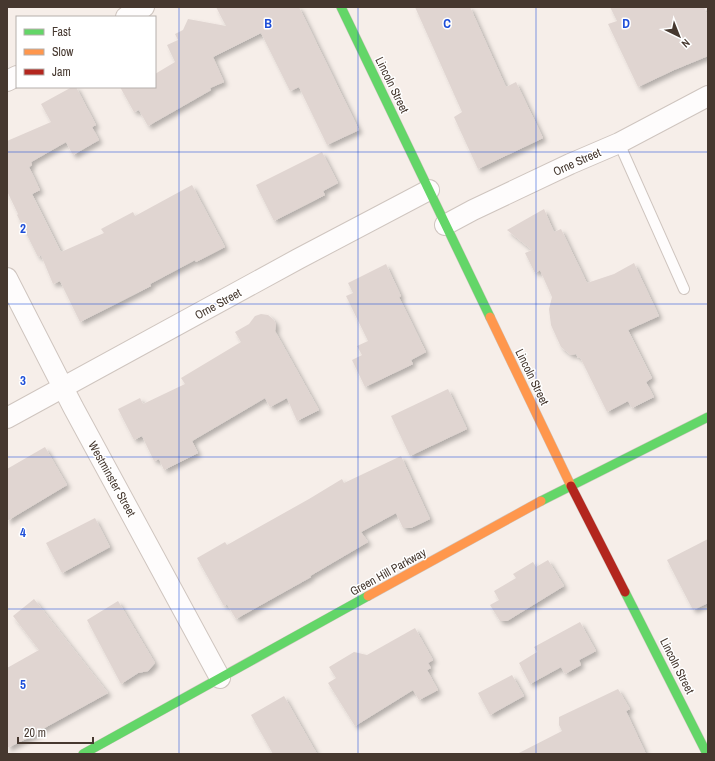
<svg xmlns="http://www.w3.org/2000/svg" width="715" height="761" font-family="'Archivo Narrow',sans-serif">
	<defs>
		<filter id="shadow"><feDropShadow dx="3.5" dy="3.5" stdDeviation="2" flood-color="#0004"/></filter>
	</defs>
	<rect width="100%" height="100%" fill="#f6eee9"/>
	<!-- building -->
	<g fill="#e0d5d1" filter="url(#shadow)">
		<polygon points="216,7 299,7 359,130 327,145 299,87 290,91 261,33 213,57 224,82 210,88 211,90 148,126 139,110 134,112 120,87 155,87 155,74 175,62 167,45 178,40 175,34 183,30 188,19 226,26"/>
		<polygon points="415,7 470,7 506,87 516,82 543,138 478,169 454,117 462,112"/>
		<polygon points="610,7 704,7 708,17 708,56 674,70 638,87 608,24 617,21"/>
		<polygon points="72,87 76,87 96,125 92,127 99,140 73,155 66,142 31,162 32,165 29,167 40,190 32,194 61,252 104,233 101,229 133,212 135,216 192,185 225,247 196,262 195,260 150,284 151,286 80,322 60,281 53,284 41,255 38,257 17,215 18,214 7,191 7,141 51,122 41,104"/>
		<polygon points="322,152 338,183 323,191 325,195 274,221 256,185"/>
		<polygon points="544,209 554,232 561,229 587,283 614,274 634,263 659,316 628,330 652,378 646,382 654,397 632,408 628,401 607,412 580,357 578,358 576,354 571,355 561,347 551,325 549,309 552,297 540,270 535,273 525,253 532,250 507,230"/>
		<polygon points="386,264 401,296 399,297 426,352 411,360 413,364 365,387 352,360 362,355 357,346 368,341 346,296 353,293 348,283"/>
		<polygon points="261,314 268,315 274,320 276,325 275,331 319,410 297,421 287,398 270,407 265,398 192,441 198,453 164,470 159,459 154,461 142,436 134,440 118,409 140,398 143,404 185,384 181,378 241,342 235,332 249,324 255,316"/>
		<polygon points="448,389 467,429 410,456 391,416"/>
		<polygon points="45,447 67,485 7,521 7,469"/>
		<polygon points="401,456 430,519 411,528 403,528 396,513 361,532 368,542 310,576 311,577 236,619 227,604 224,606 197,558 225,542 227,545 309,499 342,479 344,483"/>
		<polygon points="95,518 110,547 62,573 46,543"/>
		<polygon points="708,539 708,603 693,610 667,560"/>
		<polygon points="548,560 564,586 507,621 500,621 490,605 499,600 494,591 516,578 513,574 533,562 536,567"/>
		<polygon points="34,599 108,693 39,731 39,733 7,748 7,668 39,650 13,616"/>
		<polygon points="118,601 155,663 148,671 138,673 121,684 87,620"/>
		<polygon points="580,622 596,651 579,660 581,665 565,674 561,667 530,684 519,663 537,652 534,647"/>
		<polygon points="415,628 433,660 428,663 431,668 427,670 438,690 419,700 413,690 355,726 328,683 336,678 329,667 354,652 367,655"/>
		<polygon points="512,675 524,696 490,715 478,693"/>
		<polygon points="618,689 630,709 626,711 646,754 517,754 562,731 559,725 559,717"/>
		<polygon points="284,696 317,754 273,754 251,715"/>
	</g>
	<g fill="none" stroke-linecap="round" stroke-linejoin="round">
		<defs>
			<polyline id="lane" points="619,143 684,289"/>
			<g id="street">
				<polyline points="126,17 144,7"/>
				<polyline points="7,81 17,76"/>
				<polyline points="445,225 473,210 570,164 619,143 708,96"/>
				<polyline points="7,278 73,407 220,678"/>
				<polyline points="7,418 298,259 429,190"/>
			</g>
			<g id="fast">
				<polyline points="341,7 490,317"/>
				<polyline points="541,501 708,417"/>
				<polyline points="625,592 707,754"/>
				<polyline points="83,754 368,596"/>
			</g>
			<g id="slow">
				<polyline points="490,317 571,486"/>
				<polyline points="368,596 541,501"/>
			</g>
			<polyline id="jam" points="571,486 625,592"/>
		</defs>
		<!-- lane casing -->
		<use href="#lane" stroke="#cfc5bf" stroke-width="12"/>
		<!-- street casing -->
		<use href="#street" stroke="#cfc5bf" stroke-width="22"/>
		<!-- fast casing -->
		<use href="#fast" stroke="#cfc5bf" stroke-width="10"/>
		<!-- slow casing -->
		<use href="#slow" stroke="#cfc5bf" stroke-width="10"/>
		<!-- jam casing -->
		<use href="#jam" stroke="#cfc5bf" stroke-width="10"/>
		<!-- lane -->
		<use href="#lane" stroke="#fefcfc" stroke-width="10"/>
		<!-- street -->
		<use href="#street" stroke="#fefcfc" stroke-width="20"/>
		<!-- fast -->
		<use href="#fast" stroke="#63d668" stroke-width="9"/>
		<!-- slow -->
		<use href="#slow" stroke="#ff974d" stroke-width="9"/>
		<!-- jam -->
		<use href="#jam" stroke="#b3261e" stroke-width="9"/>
	</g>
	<!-- grid -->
	<path fill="none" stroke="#1d4ed8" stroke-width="1" stroke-opacity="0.55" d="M179,7V754M358,7V754M536,7V754M7,152H708M7,304H708M7,457H708M7,609H708"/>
	<g text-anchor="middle" stroke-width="3" stroke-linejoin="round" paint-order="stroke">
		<!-- street labels -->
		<g font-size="12" fill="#46382f" stroke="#fff">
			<text transform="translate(392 85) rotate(64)" y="4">Lincoln Street</text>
			<text transform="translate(577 162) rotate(-24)" y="4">Orne Street</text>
			<text transform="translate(218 304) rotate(-29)" y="4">Orne Street</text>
			<text transform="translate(532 377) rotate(64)" y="4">Lincoln Street</text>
			<text transform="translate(112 479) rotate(61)" y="4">Westminster Street</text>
			<text transform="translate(388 572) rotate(-29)" y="4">Green Hill Parkway</text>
			<text transform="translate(677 666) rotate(63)" y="4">Lincoln Street</text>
		</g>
	</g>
	<g font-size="13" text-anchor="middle" font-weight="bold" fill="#1d4ed8" stroke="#fff" stroke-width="3" stroke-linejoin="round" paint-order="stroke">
		<text x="268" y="28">B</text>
		<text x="447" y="28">C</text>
		<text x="626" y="28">D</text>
		<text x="23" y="233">2</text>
		<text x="23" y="385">3</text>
		<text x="23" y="537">4</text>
		<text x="23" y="689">5</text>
	</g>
	<!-- border -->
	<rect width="715" height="761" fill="none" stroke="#46382f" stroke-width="16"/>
	<!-- legend -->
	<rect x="16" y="16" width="140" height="72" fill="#ffffff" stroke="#b5afac"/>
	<rect x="24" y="29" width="20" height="6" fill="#63d668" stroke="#b5afac"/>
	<text x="52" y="36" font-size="12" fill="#46382f">Fast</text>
	<rect x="24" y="49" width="20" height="6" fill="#ff974d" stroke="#b5afac"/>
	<text x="52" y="56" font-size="12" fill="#46382f">Slow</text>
	<rect x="24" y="69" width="20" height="6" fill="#b3261e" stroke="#b5afac"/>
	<text x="52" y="76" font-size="12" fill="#46382f">Jam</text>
	<!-- north arrow -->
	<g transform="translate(679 36) rotate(137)" stroke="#ffffff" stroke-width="3" paint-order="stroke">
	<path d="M0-3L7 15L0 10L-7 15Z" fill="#46382f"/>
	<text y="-6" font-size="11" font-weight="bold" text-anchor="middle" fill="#46382f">N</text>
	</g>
	<!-- scale -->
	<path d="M18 737v6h75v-6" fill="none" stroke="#46382f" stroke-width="2"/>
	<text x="24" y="737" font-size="12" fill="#46382f" stroke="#ffffff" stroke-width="3" paint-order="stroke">20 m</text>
</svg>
